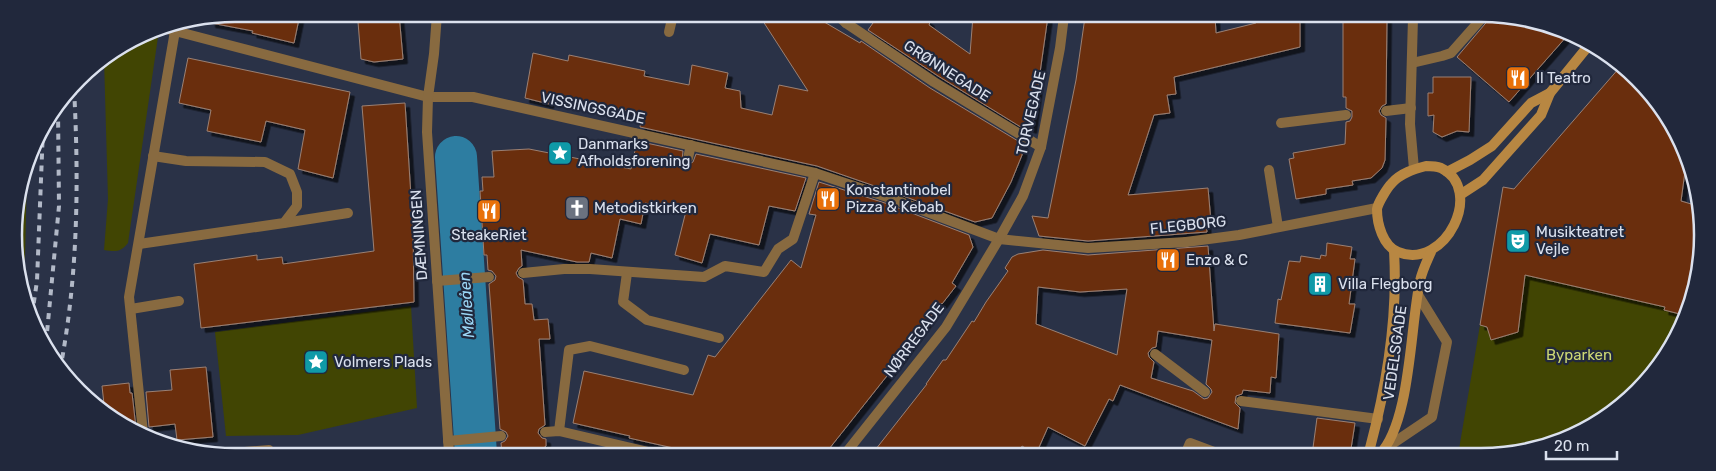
<svg xmlns="http://www.w3.org/2000/svg" width="1716" height="471" font-family="Rubik,sans-serif">
	<defs>
		<filter id="shadow"><feDropShadow dx="4.5" dy="4.5" stdDeviation="0" flood-color="#0009"/></filter>
	</defs>
	<rect width="100%" height="100%" fill="#2a3247"/>
	<!-- green -->
	<g fill="#414503">
		<path d="M144,35L158,37L128,243C121,252 116,252 104,250L108,199L104,59Z"/>
		<polygon points="27,173 25,260 21,293 14,221"/>
		<polygon points="1526,266 1665,305 1664,310 1684,315 1673,346 1627,402 1578,434 1509,455 1458,455 1480,325 1487,327 1492,340 1518,332"/>
		<polygon points="411,306 417,408 298,435 226,436 215,332"/>
	</g>
	<g fill="none" stroke-linecap="round" stroke-linejoin="round">
		<!-- river -->
		<polyline stroke="#2d7da1" stroke-width="42" points="456,157 476,454"/>
	</g>
	<!-- building -->
	<g fill="#6a2f0e" stroke="#9b8073" fill-rule="evenodd" filter="url(#shadow)">
		<polygon points="236,14 300,14 294,43 252,33 253,31 211,23 211,19"/>
		<polygon points="361,14 399,14 403,59 374,62 361,59 358,22 361,19"/>
		<polygon points="759,15 814,16 860,43 861,41 930,88 1023,144 1022,155 1011,182 992,218 975,222 892,192 817,166 640,127 642,114 551,95 549,104 525,98 533,53 568,61 569,55 645,71 644,76 689,85 692,65 728,73 725,88 740,91 741,108 772,115 779,85 808,91"/>
		<polygon points="878,16 922,16 930,22 929,25 970,54 973,16 1048,16 1032,129 1025,126 1024,129 938,76 868,30"/>
		<polygon points="1085,17 1215,17 1216,33 1256,23 1255,17 1300,17 1300,47 1174,77 1176,94 1167,95 1170,113 1154,115 1128,195 1208,188 1211,222 1206,223 1207,232 1088,241 1039,236 1032,216 1048,218 1076,80"/>
		<polygon points="1343,17 1387,18 1386,104 1382,106 1379,111 1381,115 1386,118 1385,160 1382,168 1371,178 1352,181 1353,185 1326,189 1326,194 1296,199 1289,159 1294,158 1293,153 1345,144 1346,122 1350,121 1352,117 1352,111 1346,108 1346,97 1343,97"/>
		<polygon points="1490,18 1523,18 1567,36 1509,102 1457,57"/>
		<polygon points="188,58 350,92 333,178 298,169 305,130 266,121 261,142 207,131 211,110 179,103"/>
		<polygon points="1620,67 1665,112 1686,164 1681,201 1698,206 1698,278 1684,315 1664,310 1665,307 1525,275 1518,332 1491,340 1487,327 1480,325 1503,187 1514,189"/>
		<polygon points="1433,77 1471,77 1469,132 1457,131 1442,137 1433,132 1434,115 1428,116 1428,93 1433,93"/>
		<polygon points="405,103 413,228 414,302 201,328 194,264 257,255 257,260 282,257 283,264 374,251 362,106"/>
		<polygon points="637,141 683,151 682,160 687,165 693,162 696,154 806,178 795,211 769,206 759,245 710,234 702,263 675,255 686,211 645,203 641,224 620,219 612,258 591,253 589,262 577,262 521,250 522,266 519,268 516,273 518,277 523,280 525,304 532,304 534,320 548,319 550,339 539,339 545,425 539,429 538,433 542,438 546,439 546,446 541,450 540,454 502,454 501,443 505,441 508,436 506,432 500,429 489,284 495,280 496,276 492,271 488,270 487,255 484,255 480,191 483,191 482,177 494,177 492,151 529,149 631,169"/>
		<polygon points="819,182 888,204 969,235 973,247 952,283 956,286 942,304 941,303 894,367 825,454 700,454 629,438 630,436 573,423 584,371 693,395 708,355 715,357 791,260 801,268 816,215 809,214"/>
		<polygon points="1327,243 1352,247 1350,259 1355,259 1349,304 1355,304 1350,333 1275,323 1278,299 1281,300 1289,261 1300,262 1301,256 1320,259 1321,255 1326,256"/>
		<path d="M1208,246L1214,331L1215,324L1279,334L1276,378L1271,377L1270,393L1243,390L1242,394L1236,396L1235,403L1240,408L1238,429L1120,385L1113,401L1109,399L1085,446L1048,427L1036,454L1022,446L1017,455L872,454L927,384H926L943,360H946L972,321L974,322L986,302L1008,271L1005,268L1012,257L1018,254L1043,250L1088,255ZM1038,287L1080,292L1127,289L1117,355L1036,324ZM1158,331L1212,340L1206,384L1211,389L1212,392L1208,398L1204,399L1193,391L1151,378L1154,362L1149,357L1148,353L1152,348L1156,347Z"/>
		<polygon points="206,367 213,437 177,440 175,424 149,427 146,392 172,390 170,370"/>
		<polygon points="129,383 130,393 132,393 136,428 113,420 105,413 102,386"/>
		<polygon points="1317,418 1355,423 1350,455 1312,455"/>
	</g>
	<g fill="none" stroke-linecap="round" stroke-linejoin="round">
		<!-- service -->
		<g stroke="#886a40" stroke-width="10">
			<polyline points="846,23 855,16"/>
			<polyline points="669,32 673,15"/>
			<polyline points="1412,63 1442,56 1451,53 1482,18"/>
			<polyline points="1386,111 1411,108"/>
			<polyline points="1281,123 1346,115"/>
			<polyline points="688,158 691,145"/>
			<polyline points="1269,170 1278,227"/>
			<polyline points="284,223 348,213"/>
			<polyline points="139,244 284,223 297,206 297,192 290,174 265,162 186,161 153,156"/>
			<polyline points="523,273 564,269 590,269 704,277 725,266 764,272 778,249 793,239 815,173"/>
			<polyline points="627,273 623,302 647,320 719,338"/>
			<polyline points="437,281 489,277"/>
			<polyline points="131,309 179,301"/>
			<polyline points="1155,354 1205,392"/>
			<polyline points="1241,401 1378,419"/>
			<polyline points="559,431 569,350 590,346 684,370"/>
			<polyline points="545,432 559,431 657,454"/>
			<polyline points="143,433 129,297 175,31 163,28"/>
			<polyline points="448,441 501,436"/>
			<polyline points="1386,448 1432,417 1447,342 1418,295"/>
			<polyline points="547,453 549,454"/>
			<polyline points="1185,455 1190,443 1222,455"/>
		</g>
		<!-- pedestrian -->
		<g stroke="#886a40" stroke-width="10">
			<polyline points="846,23 934,82 1041,147"/>
			<polyline points="634,133 815,173 890,198 999,239 1088,248 1186,242"/>
			<polyline points="845,454 946,327 999,239 1023,196 1041,147 1060,48 1064,16"/>
		</g>
		<!-- minor -->
		<g stroke="#886a40" stroke-width="10">
			<polyline points="838,16 846,23"/>
			<polyline points="1413,18 1410,124 1414,169"/>
			<polyline points="175,31 428,97 473,97 634,133"/>
			<polyline points="1186,242 1239,235 1377,208"/>
			<polyline points="233,453 269,450"/>
		</g>
		<!-- tertiary -->
		<polyline stroke="#886a40" stroke-width="10" points="437,14 434,54 428,97 427,132 449,453"/>
		<!-- secondary -->
		<g stroke="#b88742" stroke-width="10">
			<path d="M1426,166C1431,166 1436,166 1441,168C1485,189 1446,271 1398,252C1383,246 1377,224 1377,209C1378,203 1387,188 1392,183C1401,173 1414,169 1426,166Z"/>
			<polyline points="1447,172 1470,160 1492,146 1531,103 1550,93"/>
			<polyline points="1460,195 1483,180 1541,115 1550,93 1589,45"/>
			<path d="M1371,455L1370,448C1387,384 1398,317 1394,251"/>
			<path d="M1379,455C1411,423 1410,326 1420,281C1422,271 1427,261 1431,252"/>
		</g>
		<!-- rail -->
		<g stroke="#b2b9c7" stroke-width="4" stroke-dasharray="6 6" stroke-linecap="butt">
			<polyline points="32,315 37,281 43,129"/>
			<polyline points="46,343 59,206 58,109"/>
			<path d="M60,370C78,277 79,183 74,88"/>
		</g>
	</g>
	<!-- icons -->
	<defs>
		<symbol id="restaurant-square" viewBox="-11 -11 22 22"><rect x="-9" y="-9" width="18" height="18" rx="4" fill="#e8710a" stroke="#21283c"/><path d="M-5-6h1v4h1v-4h1v4h1v-4h1v5L-1.5 .5V6h-2V.5L-5-1ZM5-6V6H3V1.5H1.5Q1.5-4 5-6Z" fill="#fff"/></symbol>
		<symbol id="sight-square" viewBox="-11 -11 22 22"><rect x="-9" y="-9" width="18" height="18" rx="4" fill="#0f9aa8" stroke="#21283c"/><path d="M0-6L1.8-2.2L6-1.7L2.9 1.2L3.7 5.4L0 3.3L-3.7 5.4L-2.9 1.2L-6-1.7L-1.8-2.2Z" fill="#fff"/></symbol>
		<symbol id="church-square" viewBox="-11 -11 22 22"><rect x="-9" y="-9" width="18" height="18" rx="4" fill="#6b7280" stroke="#21283c"/><path d="M-1.2-6h2.4v3.5h3.3v2.4h-3.3V6h-2.4V-.1h-3.3v-2.4h3.3Z" fill="#fff"/></symbol>
		<symbol id="theatre-square" viewBox="-11 -11 22 22"><rect x="-9" y="-9" width="18" height="18" rx="4" fill="#0f9aa8" stroke="#21283c"/><path d="M-5-5.5Q0-4 5-5.5V0Q5 5 0 6Q-5 5-5 0ZM-3.3-2.5H-1v1.5H-3.3ZM1-2.5H3.3v1.5H1ZM-2.8 1Q0 5.5 2.8 1Z" fill="#fff"/></symbol>
		<symbol id="building-square" viewBox="-11 -11 22 22"><rect x="-9" y="-9" width="18" height="18" rx="4" fill="#0f9aa8" stroke="#21283c"/><path d="M-4-6H4V6H1V3H-1V6H-4ZM-2.5-4.3h1.7v1.8h-1.7ZM.8-4.3h1.7v1.8H.8ZM-2.5-1h1.7V.8h-1.7ZM.8-1h1.7V.8H.8Z" fill="#fff"/></symbol>
	</defs>
	<g fill-rule="evenodd">
		<use href="#restaurant-square" x="1504" y="64" width="28" height="28"/>
		<use href="#sight-square" x="546" y="139" width="28" height="28"/>
		<use href="#restaurant-square" x="814" y="185" width="28" height="28"/>
		<use href="#church-square" x="563" y="194" width="28" height="28"/>
		<use href="#restaurant-square" x="475" y="197" width="28" height="28"/>
		<use href="#theatre-square" x="1504" y="227" width="28" height="28"/>
		<use href="#restaurant-square" x="1154" y="246" width="28" height="28"/>
		<use href="#building-square" x="1306" y="270" width="28" height="28"/>
		<use href="#sight-square" x="302" y="348" width="28" height="28"/>
	</g>
	<g text-anchor="middle" stroke-width="4.5" stroke-linejoin="round" paint-order="stroke">
		<!-- street labels -->
		<g font-size="15" fill="#dbe1ee" stroke="#21283c">
			<text transform="translate(947 71) rotate(33)" y="5">GRØNNEGADE</text>
			<text transform="translate(593 108) rotate(12)" y="5">VISSINGSGADE</text>
			<text transform="translate(1031 113) rotate(-77)" y="5">TORVEGADE</text>
			<text transform="translate(1188 225) rotate(-6)" y="5">FLEGBORG</text>
			<text transform="translate(419 235) rotate(-94)" y="5">DÆMNINGEN</text>
			<text transform="translate(914 340) rotate(-53)" y="5">NØRREGADE</text>
			<text transform="translate(1395 353) rotate(-82)" y="5">VEDELSGADE</text>
		</g>
		<!-- poi labels -->
		<g font-size="15" fill="#dbe1ee" stroke="#21283c" text-anchor="start">
			<text x="1536" y="83">Il Teatro</text>
			<text x="578" y="149">Danmarks<tspan x="578" dy="17">Afholdsforening</tspan></text>
			<text x="846" y="195">Konstantinobel<tspan x="846" dy="17">Pizza &amp; Kebab</tspan></text>
			<text x="594" y="213">Metodistkirken</text>
			<text x="1536" y="237">Musikteatret<tspan x="1536" dy="17">Vejle</tspan></text>
			<text x="489" y="240" text-anchor="middle">SteakeRiet</text>
			<text x="1186" y="265">Enzo &amp; C</text>
			<text x="1338" y="289">Villa Flegborg</text>
			<text x="334" y="367">Volmers Plads</text>
		</g>
		<!-- park labels -->
		<g font-size="15" fill="#ccd774" stroke="#21283c">
			<text x="1579" y="360">Byparken</text>
		</g>
		<!-- water labels -->
		<g font-size="16" font-style="italic" fill="#9bd6f5" stroke="#21283c">
			<text transform="translate(466 305) rotate(-94)" y="6">Mølleåen</text>
		</g>
	</g>
	<!-- crop -->
	<path d="M0 0H1716V471H0ZM235 22H1481A213 213 0 0 1 1694 235V235A213 213 0 0 1 1481 448H235A213 213 0 0 1 22 235V235A213 213 0 0 1 235 22Z" fill="#21283c" fill-rule="evenodd"/>
	<path fill="none" stroke="#dbe1ee" stroke-width="2.5" d="M235 22H1481A213 213 0 0 1 1694 235V235A213 213 0 0 1 1481 448H235A213 213 0 0 1 22 235V235A213 213 0 0 1 235 22Z"/>
	<!-- scale -->
	<path d="M1546 451v8h71v-8" fill="none" stroke="#dbe1ee" stroke-width="2.5"/>
	<text x="1554" y="451" font-size="15" fill="#dbe1ee" stroke="#21283c" stroke-width="4" paint-order="stroke">20 m</text>
</svg>
